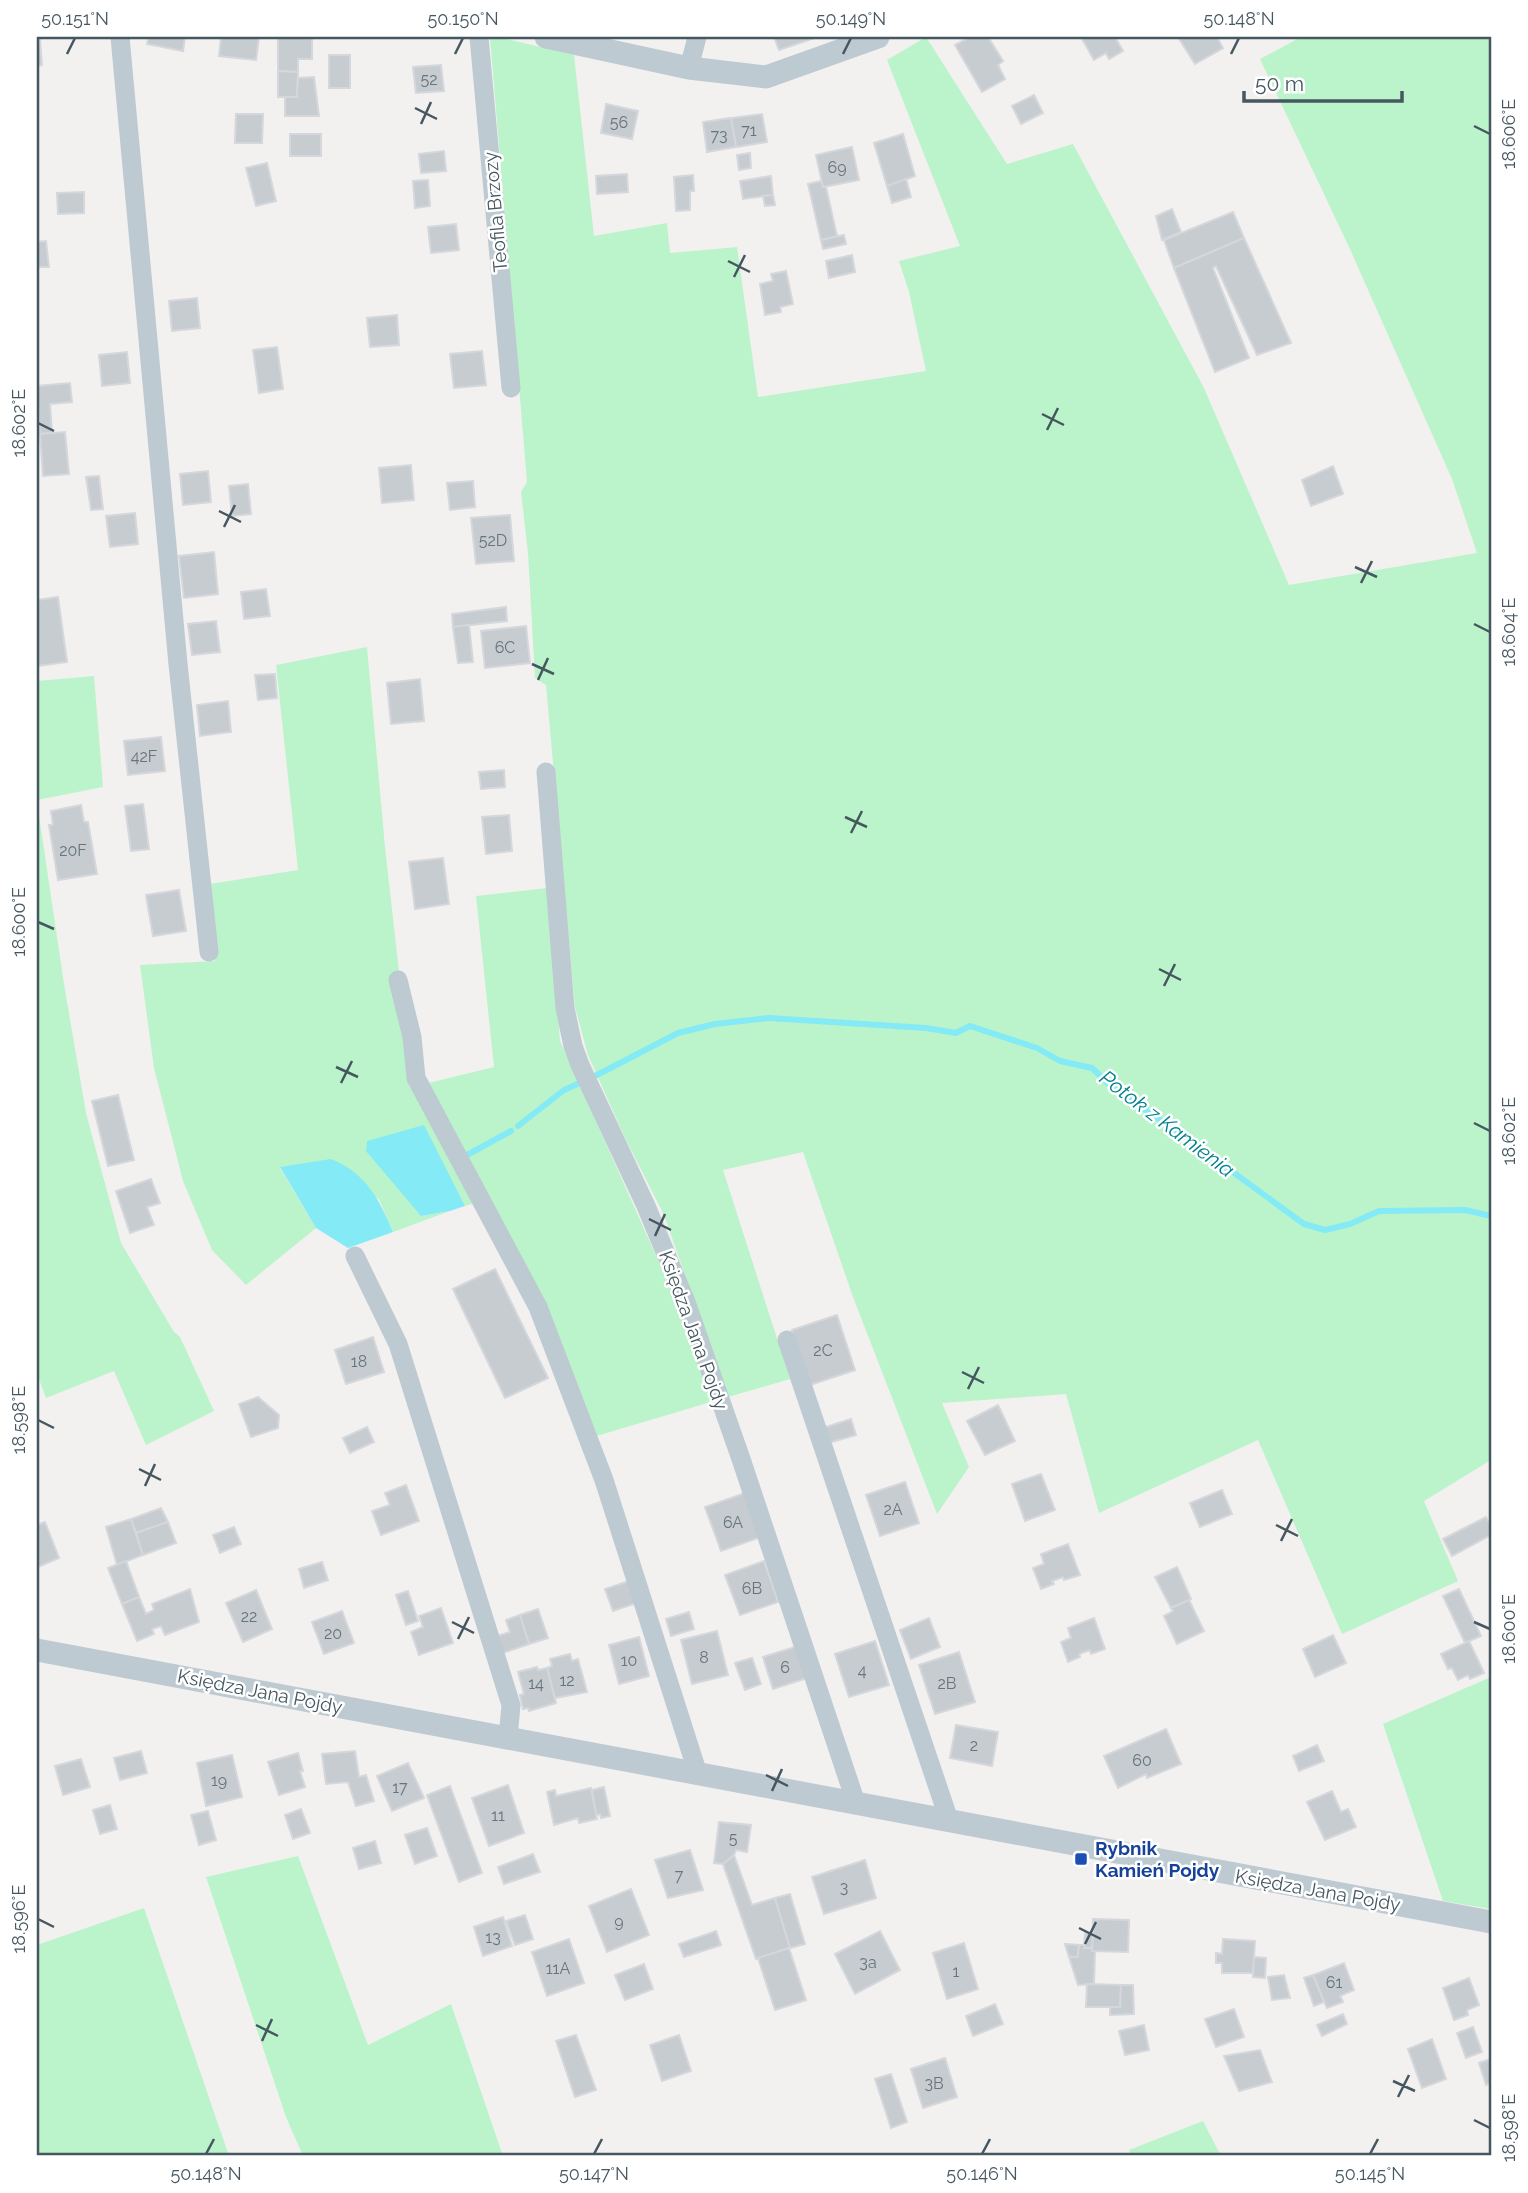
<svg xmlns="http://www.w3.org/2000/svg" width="1528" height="2193" font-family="Raleway,sans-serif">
	<rect width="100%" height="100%" fill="#f3f0f0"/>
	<!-- green -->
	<g fill="#bbf4cb">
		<polygon points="490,37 499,37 574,55 594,236 667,223 670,253 737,247 758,397 926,371 909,292 899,261 960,246 887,60 926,37 1007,164 1073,144 1204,388 1289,585 1477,553 1452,479 1349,247 1260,59 1301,37 1491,37 1491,1460 1424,1501 1458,1581 1342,1634 1258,1440 1099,1513 1066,1394 942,1403 969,1467 937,1514 853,1297 803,1152 723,1170 790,1379 728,1397 664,1215 625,1138 588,1055 575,1007 546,685 535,678 528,553 521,492 527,482"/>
		<polygon points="367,647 385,847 412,1087 494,1067 476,896 547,888 560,1041 671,1289 711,1402 583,1440 534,1315 475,1203 465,1206 423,1126 421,1216 450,1211 393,1232 379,1199 280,1168 316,1228 246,1285 212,1250 183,1181 154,1068 140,965 215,961 210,884 298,870 276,665"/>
		<polygon points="94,676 103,787 37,800 37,681"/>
		<polygon points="37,802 64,984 86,1113 121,1243 174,1332 180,1337 214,1411 146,1445 114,1371 46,1398 37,1374"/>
		<polygon points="1491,1677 1491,1909 1443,1901 1383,1724"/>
		<polygon points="298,1856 368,2045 451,2004 503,2156 303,2156 286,2117 206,1877"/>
		<polygon points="144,1908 229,2156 37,2156 37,1945"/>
		<polygon points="1203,2121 1221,2156 1131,2156 1129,2150"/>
	</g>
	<!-- water -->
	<g fill="#84eaf5">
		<polygon points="424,1125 465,1206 450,1211 421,1216 366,1151 367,1141"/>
		<path d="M331,1159C366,1173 379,1199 393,1232L348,1248L316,1228L280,1167Z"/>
	</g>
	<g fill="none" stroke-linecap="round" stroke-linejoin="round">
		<!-- stream -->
		<g stroke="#84eaf5" stroke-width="6">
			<polyline points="593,1077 678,1033 715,1024 769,1018 926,1028 956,1033 970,1026 1037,1048 1060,1061 1092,1068 1113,1088 1178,1132 1304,1224 1325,1230 1350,1224 1379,1211 1465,1210 1491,1216"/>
			<polyline points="518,1126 564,1090 582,1082"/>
			<polyline points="467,1155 511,1131"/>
		</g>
	</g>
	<!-- building -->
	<g fill="#c7ccd0" stroke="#d4d7dc" stroke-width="2">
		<polygon points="149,37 185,37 183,51 147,44"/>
		<polygon points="221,37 259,37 256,60 219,56"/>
		<polygon points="278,37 312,37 312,59 298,59 298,72 278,71"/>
		<polygon points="774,37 811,37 812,39 779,50"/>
		<polygon points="970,37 988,37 1003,61 998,65 1005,79 982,92 955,45"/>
		<polygon points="1081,37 1115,37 1123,51 1109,59 1106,53 1094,60"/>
		<polygon points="1178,37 1217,37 1223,48 1195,64"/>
		<polygon points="40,40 42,65 37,66 37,41"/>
		<rect x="329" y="55" width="21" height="33"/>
		<polygon points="441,65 444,91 416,93 413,67"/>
		<polygon points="278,71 298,72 297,97 278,97"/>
		<polygon points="314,77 319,116 285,116 285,97 297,97 298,78"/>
		<polygon points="1034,95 1043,113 1021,124 1012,106"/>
		<polygon points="606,104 638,111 632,139 601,133"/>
		<polygon points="236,114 263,114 262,143 235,143"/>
		<polygon points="762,114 767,142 736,147 731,118"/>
		<polygon points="731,118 736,147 707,152 703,122"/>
		<rect x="290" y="134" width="31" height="22"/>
		<polygon points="903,134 915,176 887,186 874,143"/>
		<polygon points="852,147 859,180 823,187 816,155"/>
		<polygon points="444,151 446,171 421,173 419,154"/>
		<polygon points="750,153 751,168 739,170 737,155"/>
		<polygon points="267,163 276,201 256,206 246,168"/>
		<polygon points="627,174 628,192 597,194 596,176"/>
		<polygon points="693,175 694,191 690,191 690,210 676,211 674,177"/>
		<polygon points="771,176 773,195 743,199 740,181"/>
		<polygon points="906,179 911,197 892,203 887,186"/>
		<polygon points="428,180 430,206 415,208 413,181"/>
		<polygon points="821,181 823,187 826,187 837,236 821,240 808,184"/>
		<polygon points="84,192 84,213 58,214 57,193"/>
		<polygon points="773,195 775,205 765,206 763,196"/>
		<polygon points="1172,209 1181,232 1162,240 1156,216"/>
		<polygon points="1233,212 1244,238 1174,268 1164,240"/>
		<polygon points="456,224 459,250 431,253 428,227"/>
		<polygon points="844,235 846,244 823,249 821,240"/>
		<polygon points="1244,238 1291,343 1257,355 1216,266 1213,268 1249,358 1215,372 1174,268"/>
		<polygon points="46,241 49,267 37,267 37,242"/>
		<polygon points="852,255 855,272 829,278 826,261"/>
		<polygon points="786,271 793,304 780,307 781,312 765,315 760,284 773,281 771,274"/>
		<polygon points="197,298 200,328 172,331 169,301"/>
		<polygon points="397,315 399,345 370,347 367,318"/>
		<polygon points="277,347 283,389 259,393 253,350"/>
		<polygon points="482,351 486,385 454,388 450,354"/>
		<polygon points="127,352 130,383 102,386 99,355"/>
		<polygon points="70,383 72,402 50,404 52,433 40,434 37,386"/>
		<polygon points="65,432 69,474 43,476 40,434"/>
		<polygon points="411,465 414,500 382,503 379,468"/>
		<polygon points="1333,466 1343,494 1311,506 1302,480"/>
		<polygon points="208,471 211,502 183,505 180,474"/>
		<polygon points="99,476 103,509 91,510 86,477"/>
		<polygon points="473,481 475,507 450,510 447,483"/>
		<polygon points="248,484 251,514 232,516 229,486"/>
		<polygon points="135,513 138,544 110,547 106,516"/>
		<polygon points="510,515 514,561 476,564 471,518"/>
		<polygon points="214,552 218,594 184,598 179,556"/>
		<polygon points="266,589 270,616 244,619 241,592"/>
		<polygon points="58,597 67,662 37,666 37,600"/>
		<polygon points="506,607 507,621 453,627 452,614"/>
		<polygon points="216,621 220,652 192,655 188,624"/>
		<polygon points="469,625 473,662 458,663 453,627"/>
		<polygon points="526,626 530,663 485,668 481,631"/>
		<polygon points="275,674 277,698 258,700 255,675"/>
		<polygon points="420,679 424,721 391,724 387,683"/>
		<polygon points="228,701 231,732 200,736 197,705"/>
		<polygon points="161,737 165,771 128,775 124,741"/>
		<polygon points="504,770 505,787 481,789 479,772"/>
		<polygon points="143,804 149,849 131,851 125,806"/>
		<polygon points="81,805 84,822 88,822 97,874 58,880 49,825 53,825 51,811"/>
		<polygon points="509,815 512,851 486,854 482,817"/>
		<polygon points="443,858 449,904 415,909 409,862"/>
		<polygon points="179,890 186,931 153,936 146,895"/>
		<polygon points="118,1095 134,1160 108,1166 92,1101"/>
		<polygon points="151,1179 160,1203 147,1207 154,1225 130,1233 116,1191"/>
		<polygon points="495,1269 548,1378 505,1398 453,1289"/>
		<polygon points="837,1315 855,1370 810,1385 792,1330"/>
		<polygon points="373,1337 384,1372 346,1384 335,1350"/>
		<polygon points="258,1397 279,1415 278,1428 251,1437 239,1404"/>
		<polygon points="998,1405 1015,1441 985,1455 967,1421"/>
		<polygon points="851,1419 856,1435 828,1443 823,1428"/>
		<polygon points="367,1427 374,1442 350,1453 343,1438"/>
		<polygon points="1041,1474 1055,1510 1025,1521 1012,1484"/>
		<polygon points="905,1482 919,1523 880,1536 866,1495"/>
		<polygon points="406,1485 419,1521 381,1535 372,1511 390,1505 385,1493"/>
		<polygon points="1222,1490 1232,1514 1200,1527 1190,1503"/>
		<polygon points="745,1493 761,1537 721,1551 705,1507"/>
		<polygon points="161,1508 168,1522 136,1533 131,1519"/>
		<polygon points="1486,1517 1491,1527 1491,1535 1452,1556 1443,1539"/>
		<polygon points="131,1519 143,1555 117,1565 106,1527"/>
		<polygon points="45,1522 59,1558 38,1567 37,1525"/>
		<polygon points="168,1522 176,1543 143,1555 136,1533"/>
		<polygon points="234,1527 241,1544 220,1553 213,1535"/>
		<polygon points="1068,1544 1080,1575 1064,1580 1063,1577 1052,1581 1054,1584 1041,1589 1033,1568 1044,1564 1041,1554"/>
		<polygon points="126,1561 139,1597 122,1604 108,1568"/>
		<polygon points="764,1561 778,1602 740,1615 725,1575"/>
		<polygon points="322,1562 328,1580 304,1588 299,1569"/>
		<polygon points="1177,1567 1191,1599 1171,1608 1155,1577"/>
		<polygon points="629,1581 637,1603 613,1611 605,1589"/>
		<polygon points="190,1589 199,1622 165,1635 161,1626 152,1629 154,1634 137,1641 122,1604 139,1597 146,1614 154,1610 152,1604"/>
		<polygon points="1459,1589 1481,1636 1465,1643 1443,1596"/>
		<polygon points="256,1590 272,1629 243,1642 226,1603"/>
		<polygon points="408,1591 418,1621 406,1625 396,1595"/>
		<polygon points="1189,1600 1204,1631 1177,1644 1164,1616 1173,1611 1171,1608"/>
		<polygon points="441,1608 453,1643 419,1655 411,1632 423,1627 419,1616"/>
		<polygon points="538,1609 548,1638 529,1644 520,1615"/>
		<polygon points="342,1611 354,1643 324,1654 312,1622"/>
		<polygon points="689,1612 694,1629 671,1636 666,1619"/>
		<polygon points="520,1615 529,1644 494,1656 488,1639 510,1632 506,1620"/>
		<polygon points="929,1618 940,1647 911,1659 900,1630"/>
		<polygon points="1094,1618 1105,1649 1091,1654 1090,1650 1079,1654 1080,1657 1068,1662 1061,1642 1071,1638 1068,1628"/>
		<polygon points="717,1631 728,1675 692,1684 681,1640"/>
		<polygon points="1333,1635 1346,1663 1315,1677 1303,1649"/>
		<polygon points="639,1637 649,1676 619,1684 609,1645"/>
		<polygon points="875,1641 889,1685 849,1697 835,1654"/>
		<polygon points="1469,1641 1484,1673 1470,1679 1468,1675 1458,1680 1452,1668 1448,1669 1441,1654"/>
		<polygon points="798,1646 807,1678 773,1689 763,1657"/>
		<polygon points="959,1652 975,1702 935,1714 919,1665"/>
		<polygon points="570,1654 572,1661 578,1659 587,1692 555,1698 547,1668 552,1666 550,1659"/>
		<polygon points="752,1658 761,1684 745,1690 735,1663"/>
		<polygon points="537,1667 538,1670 547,1668 556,1703 529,1711 528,1708 523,1709 520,1695 524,1694 518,1672"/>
		<polygon points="956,1725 998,1732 992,1766 950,1758"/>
		<polygon points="1166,1729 1181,1764 1147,1778 1146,1774 1118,1788 1104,1756"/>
		<polygon points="1317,1745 1324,1761 1299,1771 1293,1756"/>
		<polygon points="141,1751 147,1773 120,1780 114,1758"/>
		<polygon points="355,1751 359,1777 366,1775 374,1801 356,1806 348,1782 326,1784 322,1754"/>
		<polygon points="298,1753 303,1771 300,1771 305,1787 279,1795 268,1762"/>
		<polygon points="232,1755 242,1797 206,1806 197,1763"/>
		<polygon points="81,1759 90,1787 63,1795 55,1766"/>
		<polygon points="408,1763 424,1798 392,1811 377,1776"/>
		<polygon points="508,1785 524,1833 489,1846 472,1798"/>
		<polygon points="450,1786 482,1873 459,1882 427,1795"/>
		<polygon points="604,1787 610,1816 601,1818 600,1814 596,1815 592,1790"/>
		<polygon points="591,1788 597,1819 579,1823 578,1818 554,1825 547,1792 555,1790 556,1796"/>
		<polygon points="1332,1791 1341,1812 1348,1809 1356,1827 1325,1840 1307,1802"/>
		<polygon points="110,1805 117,1829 100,1834 93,1810"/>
		<polygon points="301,1809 310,1833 293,1839 285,1815"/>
		<polygon points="208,1811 216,1840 199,1845 191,1815"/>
		<polygon points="719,1822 751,1825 747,1852 736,1850 734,1855 723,1864 714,1863"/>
		<polygon points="427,1828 437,1856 415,1864 405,1835"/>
		<polygon points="375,1841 381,1863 359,1869 353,1848"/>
		<polygon points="690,1850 703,1890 668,1898 655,1860"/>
		<polygon points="533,1854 540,1872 504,1884 498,1867"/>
		<polygon points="734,1855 752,1905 775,1898 790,1948 756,1959 723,1864"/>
		<polygon points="865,1860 876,1898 824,1914 812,1877"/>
		<polygon points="631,1889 649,1935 607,1952 589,1906"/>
		<polygon points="790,1894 805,1944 790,1948 775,1898"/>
		<polygon points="525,1915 533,1939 515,1945 506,1921"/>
		<polygon points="503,1917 512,1946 483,1956 474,1927"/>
		<polygon points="1093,1919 1129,1920 1128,1952 1092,1951"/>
		<polygon points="716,1931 721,1945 684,1957 679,1944"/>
		<polygon points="880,1931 900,1970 855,1994 835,1954"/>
		<polygon points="1085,1933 1093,1933 1092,1948 1084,1948"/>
		<polygon points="569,1939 584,1983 547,1996 532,1952"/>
		<polygon points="1223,1939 1255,1941 1253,1973 1222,1973 1222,1963 1216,1963 1216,1953 1222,1954"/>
		<polygon points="964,1943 978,1989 947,1999 933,1953"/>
		<polygon points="1065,1944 1079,1945 1078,1957 1069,1957"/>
		<polygon points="1079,1945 1085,1945 1084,1948 1092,1948 1092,1951 1095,1951 1094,1984 1078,1985 1069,1957 1078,1957"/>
		<polygon points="789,1948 806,2000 775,2010 758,1958"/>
		<polygon points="1254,1957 1266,1958 1265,1978 1253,1977"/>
		<polygon points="1344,1963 1354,1990 1340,1996 1343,2002 1327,2008 1313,1975"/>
		<polygon points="644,1964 653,1989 625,2000 615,1975"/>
		<polygon points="1284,1975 1290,1998 1272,2000 1268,1977"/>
		<polygon points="1313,1975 1324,2002 1314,2006 1304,1978"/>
		<polygon points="1469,1978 1479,2005 1467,2010 1468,2015 1454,2020 1443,1988"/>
		<polygon points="1087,1984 1121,1985 1120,2007 1086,2007"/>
		<polygon points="1121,1985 1133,1985 1134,2014 1110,2015 1110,2007 1120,2007"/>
		<polygon points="995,2004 1003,2024 973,2036 966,2016"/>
		<polygon points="1234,2009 1244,2037 1216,2047 1205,2019"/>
		<polygon points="1343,2014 1347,2024 1322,2036 1317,2025"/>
		<polygon points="1144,2025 1149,2050 1125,2055 1119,2031"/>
		<polygon points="1473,2027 1482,2052 1466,2058 1457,2033"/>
		<polygon points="576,2035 596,2090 575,2097 556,2041"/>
		<polygon points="679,2035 691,2071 662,2081 650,2045"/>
		<polygon points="1432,2039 1446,2079 1422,2088 1408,2049"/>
		<polygon points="1260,2050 1272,2082 1239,2091 1224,2056"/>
		<polygon points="945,2058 957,2097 923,2108 911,2069"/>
		<polygon points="1491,2059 1491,2083 1486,2085 1479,2063"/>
		<polygon points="891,2074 907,2122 891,2128 875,2079"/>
	</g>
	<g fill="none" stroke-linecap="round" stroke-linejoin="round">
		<!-- minor -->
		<g stroke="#bdcad1" stroke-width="19">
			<polyline points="120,37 178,664 209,952"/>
			<polyline points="479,37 511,388"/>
			<polyline points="689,68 697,37"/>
			<polyline points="546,772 565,1008 573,1046 580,1065 646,1206 686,1302 741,1459 856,1803"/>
			<polyline points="398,980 412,1037 416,1078 538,1307 604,1480 698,1774"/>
			<polyline points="355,1256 398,1344 511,1705 508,1738"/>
			<polyline points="787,1340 949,1820"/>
		</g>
		<!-- tertiary -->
		<g stroke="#bdcad1" stroke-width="23">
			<polyline points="546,37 689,68 766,77 878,37"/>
			<polyline points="37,1650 1491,1922"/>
		</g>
	</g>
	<!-- ticks -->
	<path fill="none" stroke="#465760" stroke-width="2.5" d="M67,54L75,38M455,54L463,38M843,54L851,38M1231,54L1239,38M415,108L437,119M421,124L431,102M1474,126L1490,134M728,261L750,272M734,277L745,255M1042,414L1064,425M38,423L54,431M1047,430L1058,408M219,511L241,522M224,527L235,505M1355,567L1377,577M1361,583L1372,561M1474,624L1490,632M532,664L554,674M538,680L548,658M845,817L867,827M851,833L862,811M38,922L54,929M1159,969L1181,980M1164,986L1175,964M336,1067L358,1077M341,1083L352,1061M1474,1123L1490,1131M649,1219L671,1230M655,1236L665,1214M962,1372L984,1383M968,1389L979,1367M38,1420L54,1428M139,1469L161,1480M145,1486L155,1464M1276,1525L1298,1536M1281,1541L1292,1519M452,1622L474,1633M1474,1622L1490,1629M458,1639L469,1617M766,1775L788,1786M772,1791L782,1769M38,1919L54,1927M1079,1928L1101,1939M1085,1944L1096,1922M256,2025L278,2036M262,2041L272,2019M1393,2081L1415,2091M1398,2097L1409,2075M1474,2120L1490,2128M206,2154L214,2139M594,2154L602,2139M982,2154L990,2139M1370,2154L1378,2139"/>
	<!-- markers -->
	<rect fill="#1a4fb4" stroke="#fff" stroke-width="2.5" x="1074" y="1852" width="14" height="14" rx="3.5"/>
	<g text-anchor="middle" stroke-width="5" stroke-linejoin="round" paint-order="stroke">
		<!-- number labels -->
		<g font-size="16" fill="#66747c">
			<text x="429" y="85">52</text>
			<text x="619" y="128">56</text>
			<text x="749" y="136">71</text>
			<text x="719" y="141">73</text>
			<text x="837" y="173">69</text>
			<text x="493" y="546">52D</text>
			<text x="505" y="653">6C</text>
			<text x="144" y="762">42F</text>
			<text x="73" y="856">20F</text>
			<text x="823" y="1356">2C</text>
			<text x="359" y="1367">18</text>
			<text x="893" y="1515">2A</text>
			<text x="733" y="1528">6A</text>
			<text x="752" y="1594">6B</text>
			<text x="249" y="1622">22</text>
			<text x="333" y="1639">20</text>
			<text x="704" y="1663">8</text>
			<text x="629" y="1666">10</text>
			<text x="785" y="1673">6</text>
			<text x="862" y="1676">4</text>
			<text x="567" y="1686">12</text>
			<text x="536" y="1689">14</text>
			<text x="947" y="1689">2B</text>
			<text x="974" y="1751">2</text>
			<text x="1142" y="1766">60</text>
			<text x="219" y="1786">19</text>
			<text x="400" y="1793">17</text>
			<text x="498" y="1821">11</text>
			<text x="733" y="1844">5</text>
			<text x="679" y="1881">7</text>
			<text x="844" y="1893">3</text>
			<text x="619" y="1927">9</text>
			<text x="493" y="1943">13</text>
			<text x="868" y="1968">3a</text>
			<text x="558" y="1974">11A</text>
			<text x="956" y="1977">1</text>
			<text x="1334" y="1988">61</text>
			<text x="934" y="2089">3B</text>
		</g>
		<!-- street labels -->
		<g font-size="19" fill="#465760" stroke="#fff">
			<text transform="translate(495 212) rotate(-95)" y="7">Teofila Brzozy</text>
			<text transform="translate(694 1330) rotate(70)" y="7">Księdza Jana Pojdy</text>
			<text transform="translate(260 1691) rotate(11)" y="7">Księdza Jana Pojdy</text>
			<text transform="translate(1318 1890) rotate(10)" y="7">Księdza Jana Pojdy</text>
		</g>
		<!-- transit labels -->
		<g font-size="19" font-weight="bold" fill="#164399" stroke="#fff" text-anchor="start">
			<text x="1095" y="1855">Rybnik<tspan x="1095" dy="22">Kamień Pojdy</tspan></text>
		</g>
		<!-- water labels -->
		<g font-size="21" font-style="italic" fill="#04828f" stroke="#fff">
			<text transform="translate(1167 1124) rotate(37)" y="7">Potok z Kamienia</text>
		</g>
	</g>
	<!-- border -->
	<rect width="1528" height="2193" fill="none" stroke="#ffffff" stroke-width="77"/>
	<!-- scale -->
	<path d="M1244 91v10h158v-10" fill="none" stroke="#465760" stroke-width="3.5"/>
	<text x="1255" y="91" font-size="21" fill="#465760" stroke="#ffffff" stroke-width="5" paint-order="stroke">50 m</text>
	<rect x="38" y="38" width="1452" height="2116" fill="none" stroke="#465760" stroke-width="2.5"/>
	<g font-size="18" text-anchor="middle" fill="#465760">
		<text x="75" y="25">50.151°N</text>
		<text x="463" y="25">50.150°N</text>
		<text x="851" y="25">50.149°N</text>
		<text x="1239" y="25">50.148°N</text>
		<text transform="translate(1509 134) rotate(-90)" y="6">18.606°E</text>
		<text transform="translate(19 423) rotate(-90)" y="6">18.602°E</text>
		<text transform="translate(1509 632) rotate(-90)" y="6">18.604°E</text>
		<text transform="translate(19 922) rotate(-90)" y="6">18.600°E</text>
		<text transform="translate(1509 1131) rotate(-90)" y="6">18.602°E</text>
		<text transform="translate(19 1420) rotate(-90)" y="6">18.598°E</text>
		<text transform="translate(1509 1629) rotate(-90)" y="6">18.600°E</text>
		<text transform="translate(19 1919) rotate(-90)" y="6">18.596°E</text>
		<text transform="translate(1509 2128) rotate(-90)" y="6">18.598°E</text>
		<text x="206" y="2180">50.148°N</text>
		<text x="594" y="2180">50.147°N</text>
		<text x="982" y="2180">50.146°N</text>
		<text x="1370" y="2180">50.145°N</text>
	</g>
</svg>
